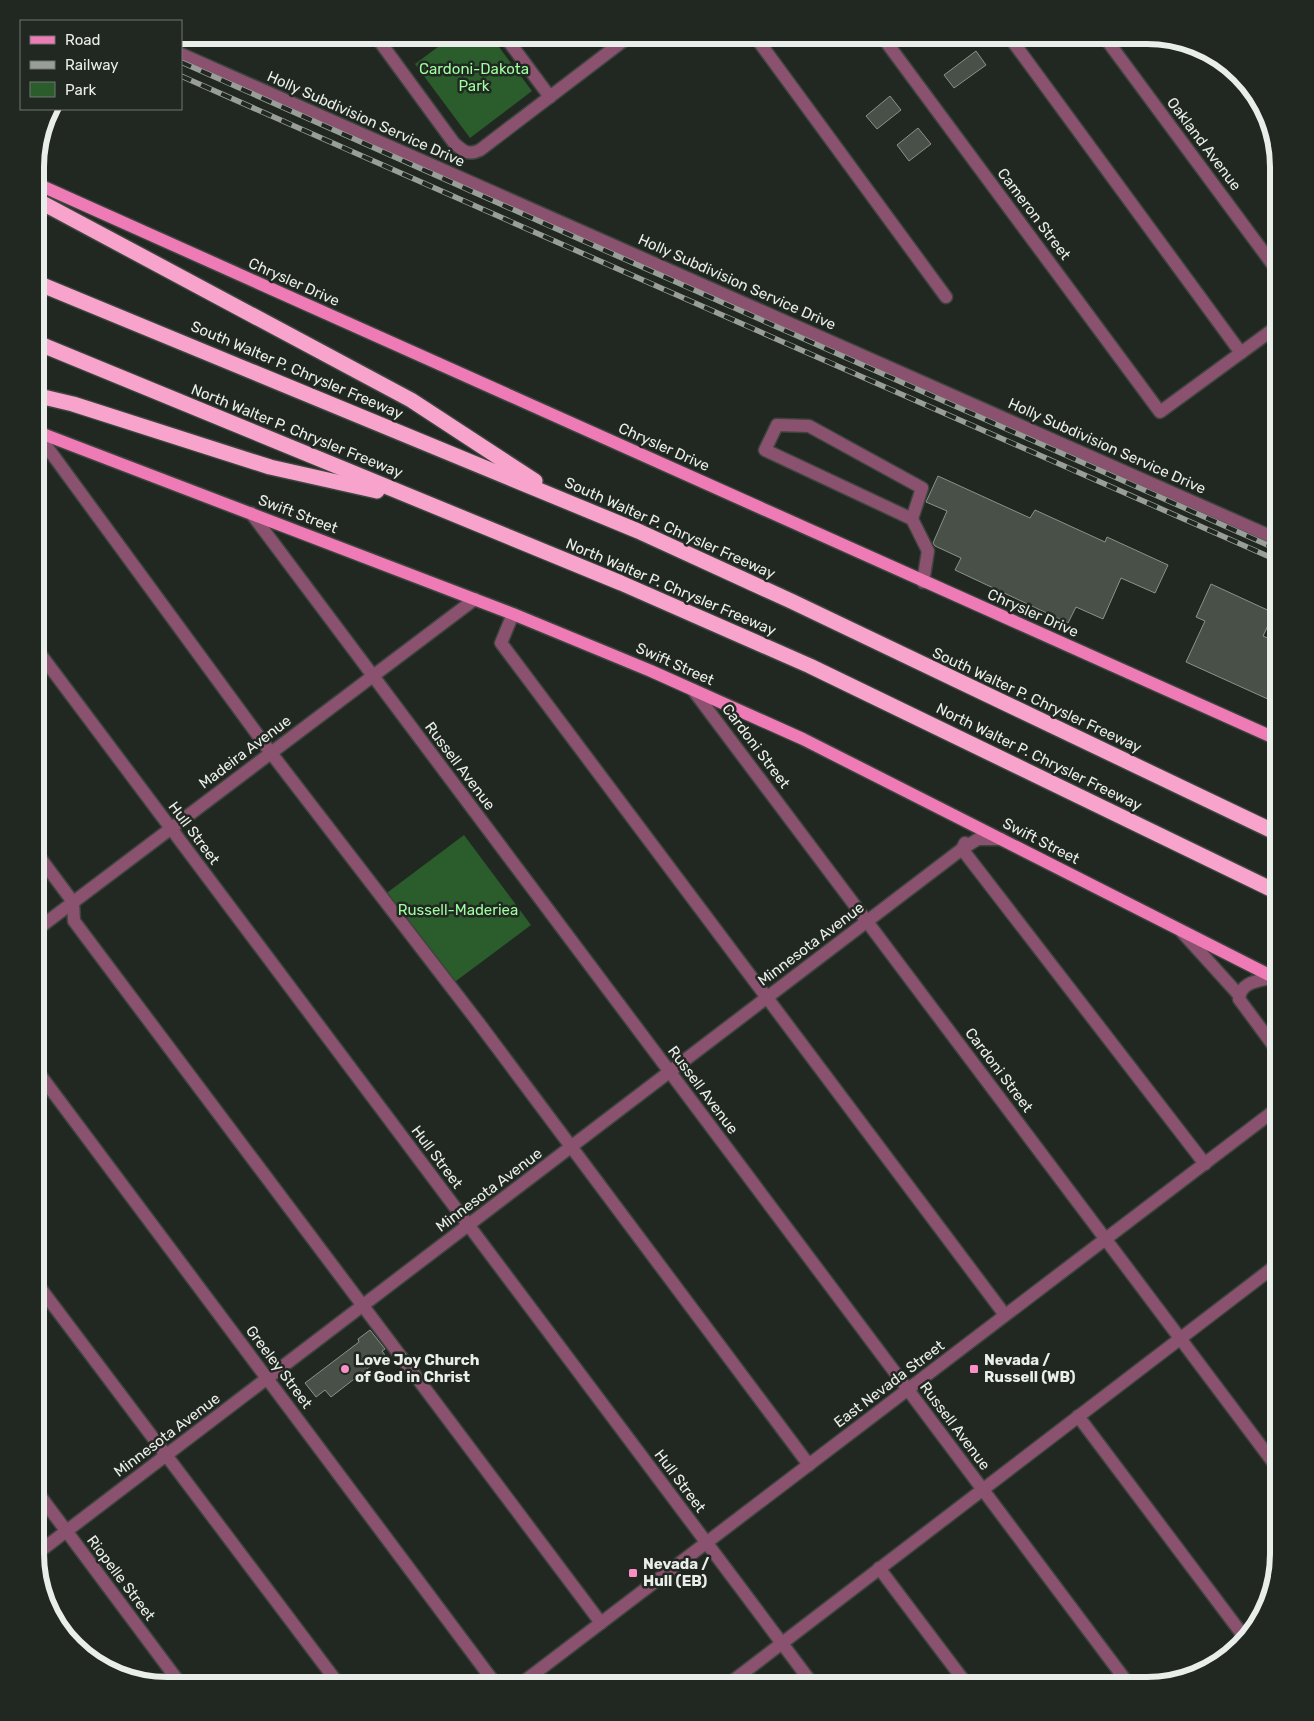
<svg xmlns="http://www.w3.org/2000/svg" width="1314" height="1721" font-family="Rubik,sans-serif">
	<rect width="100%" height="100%" fill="#212821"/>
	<!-- green -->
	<g fill="#2a5c2c">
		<polygon points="454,35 490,35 532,91 470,138 415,64"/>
		<polygon points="464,835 531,925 452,984 384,895"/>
	</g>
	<!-- building -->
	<g fill="#485048" stroke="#8a9289">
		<polygon points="976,51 986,65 954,88 944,75"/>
		<polygon points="890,96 901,110 877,129 866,116"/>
		<polygon points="918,128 931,144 909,161 897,145"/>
		<polygon points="938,476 1030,518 1035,510 1105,542 1107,537 1168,565 1155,593 1121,578 1103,619 1076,607 1068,623 955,570 961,558 935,546 933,543 947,511 926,502"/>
		<polygon points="1211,584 1274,613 1263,636 1279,643 1279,680 1270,700 1186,662 1205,621 1196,617"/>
		<polygon points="370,1330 385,1349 382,1351 385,1355 331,1397 325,1390 316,1397 305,1383 359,1342 358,1339"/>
	</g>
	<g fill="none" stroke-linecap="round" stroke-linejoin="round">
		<defs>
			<g id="minor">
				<path d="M375,35L454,143C463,151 468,156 480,150L631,35"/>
				<polyline points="504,35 550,97"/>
				<polyline points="754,35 946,297"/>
				<polyline points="881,35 1160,412 1279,325"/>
				<polyline points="1008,35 1241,353"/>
				<polyline points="1103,35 1279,273"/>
				<polyline points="181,54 1279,540"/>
				<polyline points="36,432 271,753 478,1022 809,1465"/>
				<polyline points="251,513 1130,1686"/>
				<polyline points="912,519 922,488 809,426 777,425 765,450 912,519 928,551 923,582"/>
				<polyline points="513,614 501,643 1005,1315"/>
				<polyline points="35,647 814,1686"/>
				<polyline points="693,690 1279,1470"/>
				<polyline points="965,843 962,849 1205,1164"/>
				<polyline points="35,851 73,902 74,921 601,1623"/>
				<polyline points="35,931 475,599"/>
				<polyline points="1181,931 1239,995"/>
				<path d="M1274,977C1259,981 1241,981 1239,999L1279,1053"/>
				<polyline points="35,1068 497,1686"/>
				<polyline points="35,1281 340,1686"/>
				<polyline points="1078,1416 1245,1638"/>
				<polyline points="35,1489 182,1686"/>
				<polyline points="35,1555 962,849 978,839 1001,839"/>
				<polyline points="879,1568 968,1686"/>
				<polyline points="518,1686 1279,1107"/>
				<polyline points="726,1686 1279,1263"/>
			</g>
			<g id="major">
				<polyline points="35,183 1279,740"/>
				<polyline points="35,431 513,614 651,671 803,739 1279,980"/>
			</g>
			<g id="highway">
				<polyline points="35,199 411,400 535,481"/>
				<polyline points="35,282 638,531 791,601 1279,834"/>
				<polyline points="35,342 621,583 810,666 1279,893"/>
				<polyline points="35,395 73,404 270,467 377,491"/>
			</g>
		</defs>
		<!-- minor casing -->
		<use href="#minor" stroke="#3d443d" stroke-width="15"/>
		<!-- major casing -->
		<use href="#major" stroke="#3d443d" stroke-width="15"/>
		<!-- highway casing -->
		<use href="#highway" stroke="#3d443d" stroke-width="18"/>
		<!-- minor -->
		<use href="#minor" stroke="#8a526e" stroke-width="12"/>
		<!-- major -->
		<use href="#major" stroke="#ee7ab6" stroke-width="12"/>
		<!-- highway -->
		<use href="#highway" stroke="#f7a3cb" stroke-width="15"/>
		<defs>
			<g id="rail">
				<polyline points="181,62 1279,550"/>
				<polyline points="181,76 1279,561"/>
			</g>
		</defs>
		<!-- rail casing -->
		<use href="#rail" stroke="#999e99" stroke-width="5.5"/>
		<!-- rail -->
		<use href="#rail" stroke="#212821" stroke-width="4" stroke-dasharray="11" stroke-linecap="butt"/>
	</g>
	<!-- markers -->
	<g fill="#fb8fc5" stroke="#212821" stroke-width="2">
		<circle cx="345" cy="1369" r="5"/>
		<rect x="969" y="1364" width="10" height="10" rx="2.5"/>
		<rect x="628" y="1568" width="10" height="10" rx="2.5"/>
	</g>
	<g text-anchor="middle" stroke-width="5" stroke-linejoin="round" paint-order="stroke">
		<!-- park labels -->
		<g font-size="15" fill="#9ffe9f" stroke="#212821">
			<text x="474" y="74">Cardoni-Dakota<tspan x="474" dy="17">Park</tspan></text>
			<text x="458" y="915">Russell-Maderiea</text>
		</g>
		<!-- street labels -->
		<g font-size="15" fill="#eaeeea" stroke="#212821">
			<text transform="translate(366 119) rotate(24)" y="5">Holly Subdivision Service Drive</text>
			<text transform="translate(1204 144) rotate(53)" y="5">Oakland Avenue</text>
			<text transform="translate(1034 214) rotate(53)" y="5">Cameron Street</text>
			<text transform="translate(294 282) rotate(24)" y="5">Chrysler Drive</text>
			<text transform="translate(737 282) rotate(24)" y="5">Holly Subdivision Service Drive</text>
			<text transform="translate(297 370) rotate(23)" y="5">South Walter P. Chrysler Freeway</text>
			<text transform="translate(297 431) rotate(22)" y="5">North Walter P. Chrysler Freeway</text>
			<text transform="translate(1107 446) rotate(24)" y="5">Holly Subdivision Service Drive</text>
			<text transform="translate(664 447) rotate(24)" y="5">Chrysler Drive</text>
			<text transform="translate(298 514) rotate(21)" y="5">Swift Street</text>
			<text transform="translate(670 528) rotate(24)" y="5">South Walter P. Chrysler Freeway</text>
			<text transform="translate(671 587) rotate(23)" y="5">North Walter P. Chrysler Freeway</text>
			<text transform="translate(1033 613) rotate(24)" y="5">Chrysler Drive</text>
			<text transform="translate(675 664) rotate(24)" y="5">Swift Street</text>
			<text transform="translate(1037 700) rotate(25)" y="5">South Walter P. Chrysler Freeway</text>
			<text transform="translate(756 746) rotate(53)" y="5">Cardoni Street</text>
			<text transform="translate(245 752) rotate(-37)" y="5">Madeira Avenue</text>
			<text transform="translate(1039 757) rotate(26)" y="5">North Walter P. Chrysler Freeway</text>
			<text transform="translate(460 766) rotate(53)" y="5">Russell Avenue</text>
			<text transform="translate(194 833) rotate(53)" y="5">Hull Street</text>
			<text transform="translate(1041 841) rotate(27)" y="5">Swift Street</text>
			<text transform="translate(811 944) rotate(-37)" y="5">Minnesota Avenue</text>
			<text transform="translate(999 1070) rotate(53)" y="5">Cardoni Street</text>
			<text transform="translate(703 1090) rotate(53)" y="5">Russell Avenue</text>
			<text transform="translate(437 1157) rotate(53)" y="5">Hull Street</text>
			<text transform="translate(489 1190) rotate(-37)" y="5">Minnesota Avenue</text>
			<text transform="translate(279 1367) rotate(53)" y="5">Greeley Street</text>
			<text transform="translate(889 1384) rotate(-37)" y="5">East Nevada Street</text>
			<text transform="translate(955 1426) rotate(53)" y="5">Russell Avenue</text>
			<text transform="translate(167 1435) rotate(-37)" y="5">Minnesota Avenue</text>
			<text transform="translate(680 1481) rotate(53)" y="5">Hull Street</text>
			<text transform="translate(121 1578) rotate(53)" y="5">Riopelle Street</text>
		</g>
		<!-- poi labels -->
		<g font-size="15" font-weight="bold" fill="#eaeeea" stroke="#212821" text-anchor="start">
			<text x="355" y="1365">Love Joy Church<tspan x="355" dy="17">of God in Christ</tspan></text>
			<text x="984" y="1365">Nevada /<tspan x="984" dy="17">Russell (WB)</tspan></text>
			<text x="643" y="1569">Nevada /<tspan x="643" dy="17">Hull (EB)</tspan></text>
		</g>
	</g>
	<!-- crop -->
	<path d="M0 0H1314V1721H0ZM167 44H1147A123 123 0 0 1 1270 167V1554A123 123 0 0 1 1147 1677H167A123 123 0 0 1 44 1554V167A123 123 0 0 1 167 44Z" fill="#212821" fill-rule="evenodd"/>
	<path fill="none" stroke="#eaeeea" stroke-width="6" d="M167 44H1147A123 123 0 0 1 1270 167V1554A123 123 0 0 1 1147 1677H167A123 123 0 0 1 44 1554V167A123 123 0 0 1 167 44Z"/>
	<!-- legend -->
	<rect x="20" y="20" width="162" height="90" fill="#212821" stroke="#717771"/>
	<rect x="30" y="36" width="25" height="8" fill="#ee7ab6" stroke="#717771"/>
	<text x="65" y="45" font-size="15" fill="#eaeeea">Road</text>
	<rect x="30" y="61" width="25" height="8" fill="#999e99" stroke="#717771"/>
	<text x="65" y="70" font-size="15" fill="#eaeeea">Railway</text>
	<rect x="30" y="82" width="25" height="15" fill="#2a5c2c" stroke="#717771"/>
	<text x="65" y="95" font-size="15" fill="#eaeeea">Park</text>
</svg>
